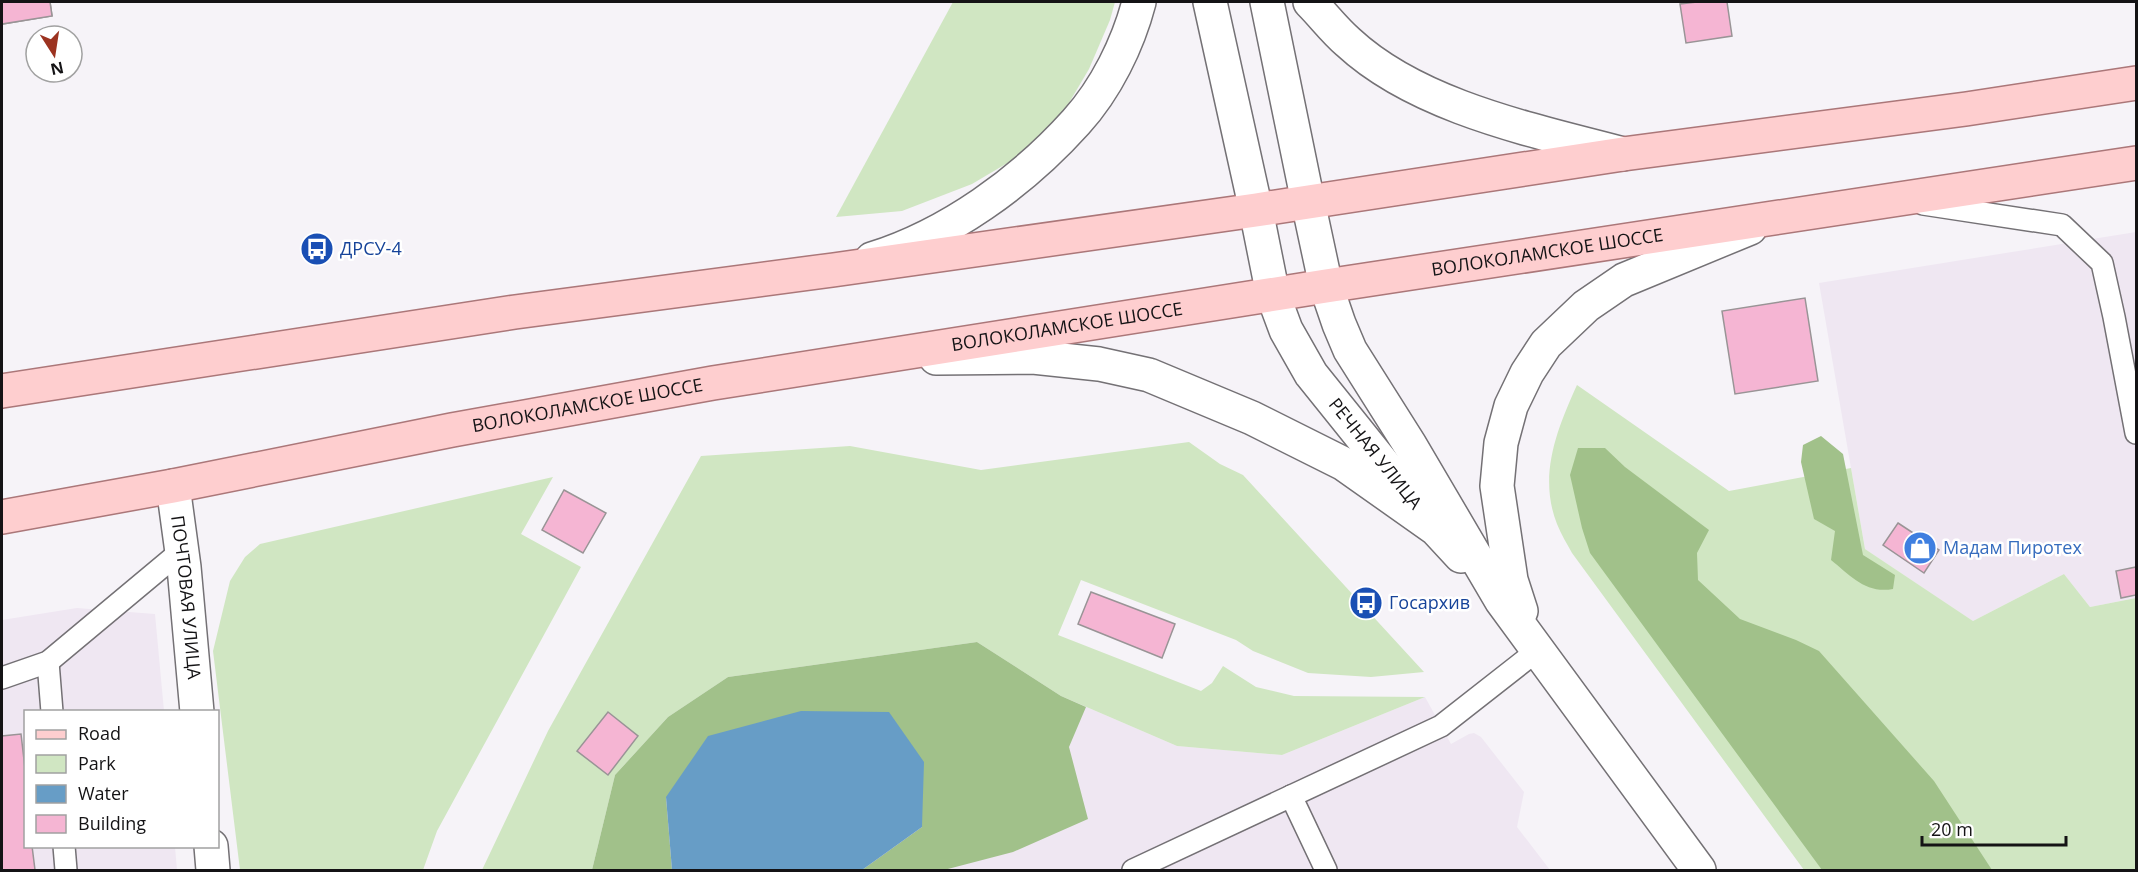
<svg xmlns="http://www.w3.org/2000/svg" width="2138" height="872" font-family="'Open Sans',sans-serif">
	<rect width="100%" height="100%" fill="#f6f3f8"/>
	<!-- built -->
	<g fill="#efe7f2">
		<polygon points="2136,232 2136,598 2090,607 2064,574 1973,621 1865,549 1819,283"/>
		<polygon points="77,608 155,614 164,711 26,712 26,846 175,847 177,870 2,870 2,620"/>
		<polygon points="1061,696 1177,746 1282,755 1425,697 1451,744 1469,734 1474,733 1481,737 1524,792 1517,827 1550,870 592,870 668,717"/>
	</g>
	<!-- green -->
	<g fill="#d0e6c2">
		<polygon points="953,2 1115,2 1110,20 1089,69 1066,108 1026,152 972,184 902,211 836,217"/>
		<path d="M1577,385L1729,491L1851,468L1865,549L1973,621L2064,574L2090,607L2136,598V870H1804L1572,553C1567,544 1561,534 1557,524C1538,476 1557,429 1577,385Z"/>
		<polygon points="1189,442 1220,464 1243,475 1424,672 1371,677 1308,673 1253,651 1236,640 1081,580 1058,635 1201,691 1212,683 1223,666 1256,687 1294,696 1425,697 1282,755 1177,746 1061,696 977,642 728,677 668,717 615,775 592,870 482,870 548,731 701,456 850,446 981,470"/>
		<polygon points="553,477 521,534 581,567 437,831 423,870 240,870 213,651 230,581 245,557 260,544"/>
	</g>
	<!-- forest -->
	<g fill="#a1c18a">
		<path d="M1821,436L1843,454L1863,555L1895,575L1893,589C1866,594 1851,576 1831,560L1835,531L1814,519L1801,462L1803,445Z"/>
		<polygon points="1578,448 1605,448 1625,467 1709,530 1697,553 1698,580 1740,619 1796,640 1819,651 1934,781 1992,870 1822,870 1590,553 1582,528 1570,475"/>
		<polygon points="977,642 1061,696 1086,707 1069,747 1088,819 1013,852 944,870 862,870 922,827 666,797 672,870 592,870 615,775 668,717 728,677"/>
	</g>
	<!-- water -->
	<polygon fill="#679dc6" points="801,711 889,712 924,762 922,827 862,870 672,870 666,797 708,736"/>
	<!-- building -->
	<g fill="#f5b5d3" stroke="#999496" stroke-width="1.5">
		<polygon points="2,2 50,2 52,16 2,24"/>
		<polygon points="2,2 50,2 52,16 2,24"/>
		<polygon points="1697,2 1727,2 1732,36 1686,43 1680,4"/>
		<polygon points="1805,298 1818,381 1735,394 1722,311"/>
		<polygon points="564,490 606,513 583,553 542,530"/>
		<polygon points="1898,523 1939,550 1924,573 1883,545"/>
		<polygon points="2136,567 2136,595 2121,598 2116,571"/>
		<polygon points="1091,592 1175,624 1162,658 1078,624"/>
		<polygon points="608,712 638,736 608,775 577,751"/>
		<polygon points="21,734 26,777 26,846 32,846 35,870 2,870 2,736"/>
	</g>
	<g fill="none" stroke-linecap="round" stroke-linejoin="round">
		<defs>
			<g id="service">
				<polyline points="1923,204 2062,225 2102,263 2114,317 2136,433"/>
				<polyline points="48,662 52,712"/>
				<polyline points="2,678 48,662 181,551"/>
				<polyline points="1291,796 1326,870"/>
				<polyline points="64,846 66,870"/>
				<polyline points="1133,870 1441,726 1538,650"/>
			</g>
			<g id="minor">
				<path id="s1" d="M173,486L184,567L197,712"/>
				<polyline points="211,846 213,870"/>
			</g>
			<g id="tertiary">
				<path id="s2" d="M1210,2L1256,210L1273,295L1286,330L1311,374L1426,517"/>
				<polyline points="1267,2 1308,202"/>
				<path d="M1310,2C1323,15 1334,30 1348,42C1418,107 1533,130 1623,154"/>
				<path d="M872,259C949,235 1022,182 1076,122C1106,89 1128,44 1139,2"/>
			</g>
			<g id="secondary">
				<polyline points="1308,202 1326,286 1339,324 1350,350 1410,445 1501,600 1699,870"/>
				<polyline points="936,358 1033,357 1099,364 1149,375 1252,418 1344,464 1436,529 1461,556"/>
				<polyline points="1521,611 1511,580 1497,486 1501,443 1511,406 1527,373 1546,344 1586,306 1624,280 1750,228"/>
			</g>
			<g id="primary">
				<polyline points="2,391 515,312 833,270 1256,210 1623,154 1966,109 2136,83"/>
				<path id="s3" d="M2,517L173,486L452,430L713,383L1326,286L2136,163"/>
			</g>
		</defs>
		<!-- service casing -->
		<use href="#service" stroke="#747175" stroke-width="24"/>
		<!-- minor casing -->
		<use href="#minor" stroke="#747175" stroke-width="36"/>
		<!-- tertiary casing -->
		<use href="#tertiary" stroke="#747175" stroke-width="36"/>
		<!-- secondary casing -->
		<use href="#secondary" stroke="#747175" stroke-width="36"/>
		<!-- primary casing -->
		<use href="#primary" stroke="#ab7779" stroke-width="36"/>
		<!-- service -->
		<use href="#service" stroke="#fff" stroke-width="21"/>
		<!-- minor -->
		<use href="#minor" stroke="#fff" stroke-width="33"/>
		<!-- tertiary -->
		<use href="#tertiary" stroke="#fff" stroke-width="33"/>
		<!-- secondary -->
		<use href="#secondary" stroke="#fff" stroke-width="33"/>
		<!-- primary -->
		<use href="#primary" stroke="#fececf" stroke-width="33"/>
	</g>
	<!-- icons -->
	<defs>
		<symbol id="bus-disc" viewBox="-11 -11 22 22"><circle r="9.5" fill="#1a4fb4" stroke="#fff"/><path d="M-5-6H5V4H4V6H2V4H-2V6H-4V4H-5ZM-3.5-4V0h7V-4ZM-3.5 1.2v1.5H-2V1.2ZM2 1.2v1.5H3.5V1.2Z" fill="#fff"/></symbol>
		<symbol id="shop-disc" viewBox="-11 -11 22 22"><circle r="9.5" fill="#3f7fe0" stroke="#fff"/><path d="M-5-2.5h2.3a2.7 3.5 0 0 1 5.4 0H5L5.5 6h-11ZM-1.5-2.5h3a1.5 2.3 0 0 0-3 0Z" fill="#fff"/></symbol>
	</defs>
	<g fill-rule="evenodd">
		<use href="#bus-disc" x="298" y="230" width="38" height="38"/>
		<use href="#shop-disc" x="1901" y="529" width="38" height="38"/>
		<use href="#bus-disc" x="1347" y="584" width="38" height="38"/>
	</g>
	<g text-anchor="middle" stroke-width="5" stroke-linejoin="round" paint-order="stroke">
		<!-- transit labels -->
		<g font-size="18" fill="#164399" stroke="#fff" text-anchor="start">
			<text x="340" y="255">ДРСУ-4</text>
			<text x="1389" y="609">Госархив</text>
		</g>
		<!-- street labels -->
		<g font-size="18" fill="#141315" stroke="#fff">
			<text dy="6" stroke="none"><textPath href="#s3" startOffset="1568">ВОЛОКОЛАМСКОЕ ШОССЕ</textPath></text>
			<text dy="6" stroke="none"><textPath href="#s3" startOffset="1082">ВОЛОКОЛАМСКОЕ ШОССЕ</textPath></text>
			<text dy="6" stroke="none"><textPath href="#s3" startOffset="596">ВОЛОКОЛАМСКОЕ ШОССЕ</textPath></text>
			<text dy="6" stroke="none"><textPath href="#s2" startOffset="490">РЕЧНАЯ УЛИЦА</textPath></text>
			<text dy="6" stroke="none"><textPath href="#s1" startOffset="112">ПОЧТОВАЯ УЛИЦА</textPath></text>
		</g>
		<!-- shop labels -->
		<g font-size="18" fill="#366cbe" stroke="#fff" text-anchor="start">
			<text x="1943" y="554">Мадам Пиротех</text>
		</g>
	</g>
	<!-- border -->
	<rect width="2138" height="872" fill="none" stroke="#141315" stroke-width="6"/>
	<!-- legend -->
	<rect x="24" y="710" width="195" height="138" fill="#ffffff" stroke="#a1a1a1" stroke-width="1.5"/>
	<rect x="36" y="730" width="30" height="9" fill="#fececf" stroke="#a1a1a1" stroke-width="1.5"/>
	<text x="78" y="740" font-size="18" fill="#141315">Road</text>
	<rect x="36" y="755" width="30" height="18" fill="#d0e6c2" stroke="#a1a1a1" stroke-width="1.5"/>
	<text x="78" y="770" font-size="18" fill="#141315">Park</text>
	<rect x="36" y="785" width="30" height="18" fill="#679dc6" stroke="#a1a1a1" stroke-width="1.5"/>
	<text x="78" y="800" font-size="18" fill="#141315">Water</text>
	<rect x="36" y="815" width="30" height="18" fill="#f5b5d3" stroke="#a1a1a1" stroke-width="1.5"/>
	<text x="78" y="830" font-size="18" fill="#141315">Building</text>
	<!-- north arrow -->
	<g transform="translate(54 54) rotate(168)"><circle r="28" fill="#ffffff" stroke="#a1a1a1" stroke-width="1.5"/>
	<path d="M0-4.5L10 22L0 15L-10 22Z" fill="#9c3320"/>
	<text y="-9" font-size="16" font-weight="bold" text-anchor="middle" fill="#141315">N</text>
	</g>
	<!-- scale -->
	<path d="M1922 836v9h144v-9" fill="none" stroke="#141315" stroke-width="3"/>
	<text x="1931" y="836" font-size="18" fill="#141315" stroke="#ffffff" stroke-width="4.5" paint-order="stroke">20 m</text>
</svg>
